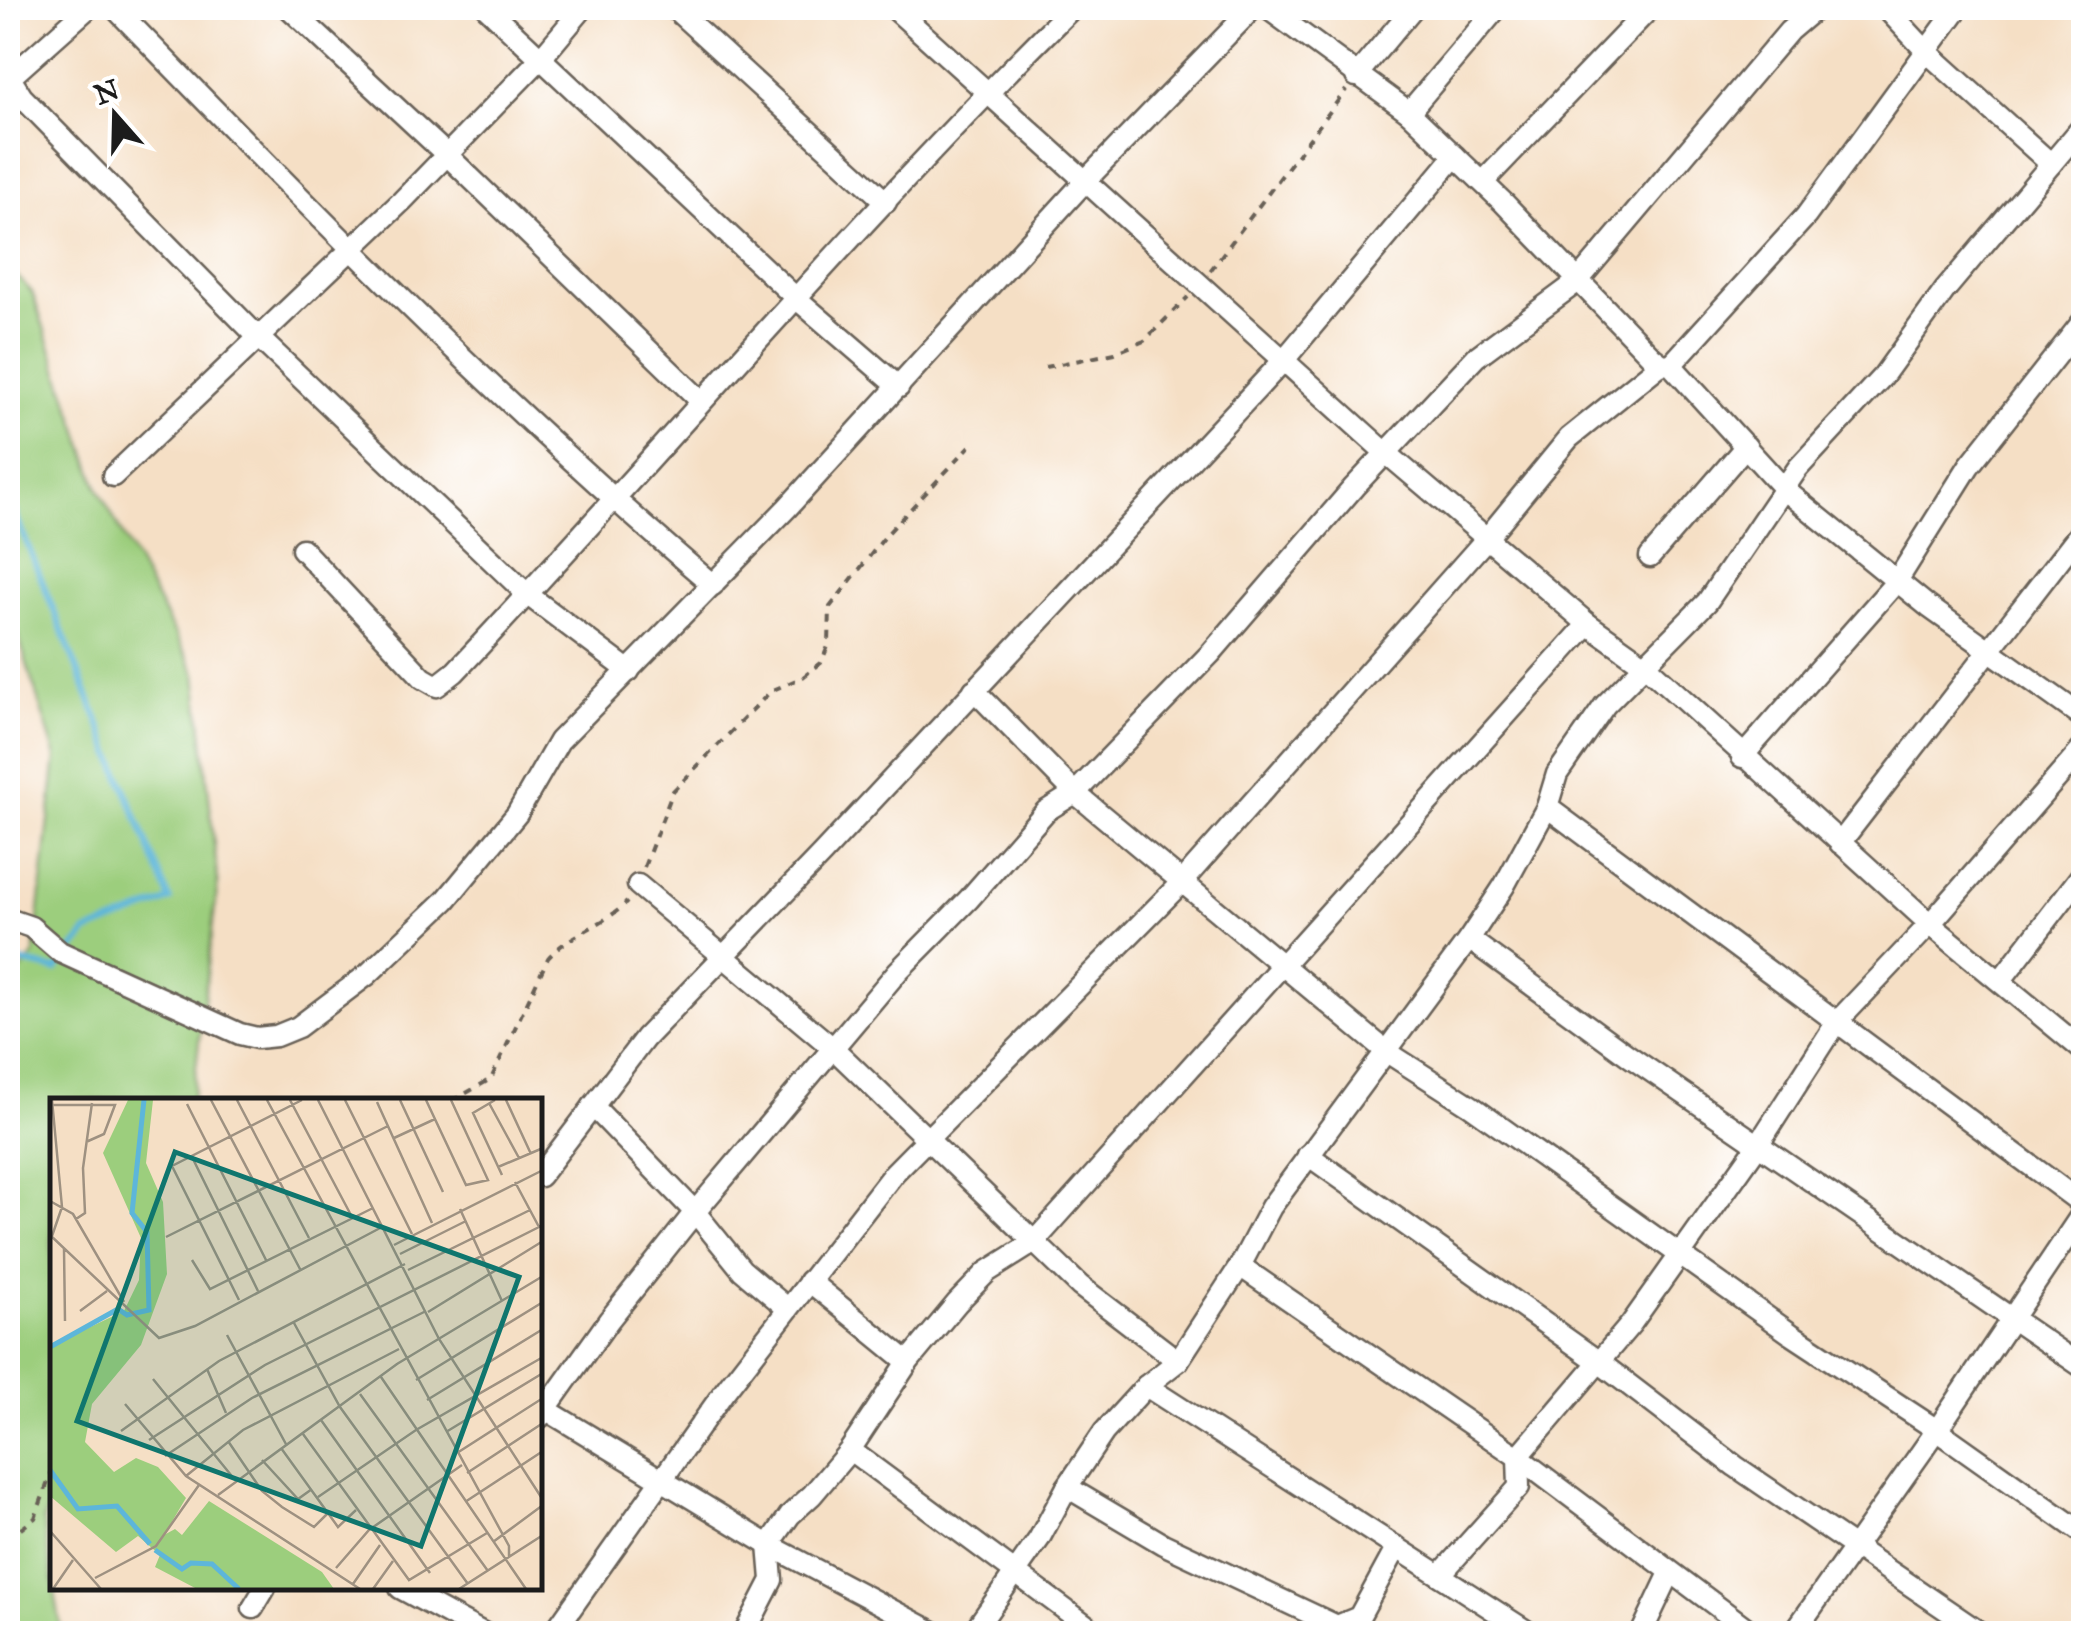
<svg xmlns="http://www.w3.org/2000/svg" width="2091" height="1641" font-family="'IM FELL Great Primer',serif">
	<rect width="100%" height="100%" fill="#fff"/>
	<filter id="ink" filterUnits="userSpaceOnUse"><feTurbulence type="fractalNoise" baseFrequency=".01" numOctaves="2"/><feDisplacementMap in="SourceGraphic" scale="20" xChannelSelector="R" yChannelSelector="G"/><feConvolveMatrix kernelMatrix="1 2 1 2 8 2 1 2 1" color-interpolation-filters="sRGB"/></filter>
	<filter id="wash" filterUnits="userSpaceOnUse"><feTurbulence type="fractalNoise" baseFrequency=".0048" numOctaves="4" result="noise"/><feDisplacementMap in="SourceGraphic" scale="40" xChannelSelector="R" yChannelSelector="G"/><feGaussianBlur stdDeviation="2.25" result="paint"/><feColorMatrix in="noise" values="0 0 0 0 0 0 0 0 0 0 0 0 0 0 0 0 0 1.4 0 .05"/><feComposite in="paint" operator="in"/></filter>
	<g filter="url(#wash)">
		<rect width="100%" height="100%" fill="#f5dfc5"/>
		<!-- green -->
		<polygon fill="#9cce7d" stroke="#5c754c" stroke-width="2.5" points="8,267 32,292 98,488 196,674 218,881 192,1101 52,1101 52,1497 43,1521 62,1634 8,1633 8,985 34,955 56,757 8,603"/>
		<g fill="none" stroke-linecap="round" stroke-linejoin="round">
			<!-- stream -->
			<polyline stroke="#5db6da" stroke-width="6" points="8,496 170,900 87,932 56,970 8,959"/>
		</g>
	</g>
	<g filter="url(#ink)">
		<g fill="none" stroke-linecap="round" stroke-linejoin="round">
			<defs>
				<g id="minor">
					<polyline points="88,8 14,74 12,81 22,97 258,337 528,595 629,671"/>
					<path d="M115,8C308,207 501,405 713,585"/>
					<polyline points="289,8 447,155 701,401"/>
					<polyline points="487,8 797,299 899,387"/>
					<polyline points="674,8 886,202"/>
					<polyline points="894,8 1385,452 1588,624 1644,664 1930,924 2084,1051"/>
					<polyline points="1267,8 1409,112 1504,203 1652,357 1661,364 1671,365 1785,490 1929,607 2084,718"/>
					<polyline points="1886,8 1927,52 2051,164"/>
					<polyline points="1356,76 1413,8"/>
					<polyline points="1409,112 1497,8"/>
					<polyline points="1483,182 1650,8"/>
					<polyline points="1671,365 1806,216 1958,8"/>
					<polyline points="113,476 402,201 542,57 583,8"/>
					<path d="M302,549L423,678L437,686L455,672C662,452 857,220 1072,8"/>
					<polyline points="1650,557 1746,446"/>
					<polyline points="974,690 1075,793 1387,1052 1471,1106 1791,1334 1937,1430 2084,1534"/>
					<polyline points="1742,757 1897,581 1969,466 2084,320"/>
					<polyline points="1547,807 2084,1205"/>
					<polyline points="1840,843 2084,528"/>
					<polyline points="638,885 834,1049 1080,1286 1178,1361"/>
					<polyline points="8,919 31,927 60,952 240,1034 257,1038 276,1036 298,1027 367,975 446,900 517,814 559,741 787,508 1087,179 1253,8"/>
					<polyline points="1469,939 1629,1056 2084,1368"/>
					<polyline points="2001,980 2084,872"/>
					<polyline points="593,1106 695,1212 742,1270 787,1308"/>
					<polyline points="1308,1155 1599,1362 1735,1466 1982,1634"/>
					<polyline points="540,1176 645,1038 822,854 1283,361 1455,156"/>
					<polyline points="1240,1266 1518,1457 1754,1634"/>
					<polyline points="809,1281 908,1362"/>
					<polyline points="1146,1386 1531,1634"/>
					<polyline points="540,1406 769,1545 937,1634"/>
					<polyline points="540,1417 609,1320 695,1212 898,971 969,899 1046,811 1075,793 1211,653 1354,487 1476,357 1577,282 1789,31 1816,8"/>
					<polyline points="850,1450 1098,1634"/>
					<polyline points="1067,1487 1163,1544 1337,1626 1359,1617 1397,1547"/>
					<polyline points="1440,1575 1519,1487 1518,1457 1631,1324 1758,1145 1837,1022 1930,924 2084,747"/>
					<polyline points="400,1588 485,1634"/>
					<polyline points="253,1608 265,1588"/>
					<polyline points="553,1634 724,1392 894,1173 1181,883 1487,538 1569,438 1661,364"/>
					<polyline points="744,1634 772,1580 769,1545 790,1515 812,1495 850,1450 908,1362 957,1303 987,1272 1033,1243 1588,624"/>
					<polyline points="972,1634 1039,1539 1067,1487 1104,1432 1146,1386 1178,1361 1240,1266 1271,1207 1469,939 1504,886 1547,807 1557,774 1605,705 1707,602 1798,468 1883,376 1945,290 2084,125"/>
					<polyline points="1641,1634 1670,1573"/>
					<polyline points="1793,1634 1937,1430 2084,1211"/>
				</g>
			</defs>
			<!-- minor casing -->
			<use href="#minor" stroke="#686057" stroke-width="25"/>
			<!-- path -->
			<g stroke="#686057" stroke-width="4" stroke-dasharray="8 8" stroke-linecap="butt">
				<polyline points="1210,271 1346,90"/>
				<polyline points="1045,367 1115,353 1144,341 1188,297"/>
				<polyline points="644,867 673,791 771,691 803,677 821,663 829,644 830,607 887,534 970,446"/>
				<path d="M452,1101L491,1079L548,958C570,933 604,926 627,902"/>
				<polyline points="8,1539 35,1518 52,1471"/>
			</g>
			<!-- minor -->
			<use href="#minor" stroke="#fff" stroke-width="20"/>
		</g>
	</g>
	<!-- overview -->
	<g transform="translate(50 1098)">
		<rect width="492" height="492" fill="#f5dfc5"/>
		<path d="M78,2H103L96,65L113,104L117,176L91,247L42,306L35,344L64,374L86,360L108,369L136,400L114,437L125,431L132,437L159,403L272,474L284,491H147L105,469L110,457L88,438L66,454L0,398V248L74,213L89,182L91,140L53,55Z" fill="#9cce7d"/>
		<path fill="none" stroke="#5db6da" stroke-width="5" d="M0,249L68,211L77,217L99,212L97,134L82,115L94,2M0,372L28,411L67,408L100,446M105,452L132,471L141,465L162,466L189,491"/>
		<path fill="none" stroke="#9e9181" stroke-width="2.5" d="M161,2L250,171M187,2L259,140M217,2L459,448V460M240,2L302,119M268,2L389,241L493,402M295,2L362,136M350,2L393,94M376,2L416,87L438,82L401,2M445,2L423,15L452,77M456,2L481,56M327,4L382,125M439,5L469,60M137,6L216,162M1,7H65L54,36L36,44M344,40L385,21M142,59L208,193M448,69L493,50M465,84L489,129M0,103L23,116L74,204M410,111L452,203M26,121L35,115L33,70L42,5M0,137L109,240L145,228L332,129M2,138L12,109L2,2M116,139L338,28M344,147L493,72M14,151L15,223M350,156L416,123M142,162L160,191L323,110M358,172L480,112M189,202L122,68L252,2M30,213L57,193M378,214L493,143M244,225L290,309L418,486M177,237L237,348M157,271L176,315M331,279L476,491M103,281L185,382M366,282L493,204M310,296L438,473M377,302L493,231M75,306L136,378L310,491M271,322L380,475M71,333L169,263L355,166M396,334L493,275M253,336L359,482L437,435M99,342L215,267L493,127M178,343L212,393L232,409L264,429L279,414M231,350L288,429L306,412M407,355L493,300M115,358L202,300L376,213M212,362L248,401L262,391M417,375L493,325M136,378L193,332L349,251M168,397L347,266L493,178M268,399L366,332L493,259M415,404L493,353M0,433L51,491M443,444L493,407M286,470L319,432L412,367M45,480L106,448L149,387M303,486L330,447M3,491L23,462M323,491L343,463M409,491L493,437"/>
		<path fill="#0f766e" fill-opacity="0.15" stroke="#0f766e" stroke-width="5" d="M125,54L469,179L371,448L27,323Z"/>
		<rect width="492" height="492" fill="none" stroke="#1c1c1c" stroke-width="5"/>
	</g>
	<!-- margin -->
	<rect width="2091" height="1641" fill="none" stroke="#fff" stroke-width="40"/>
	<!-- north arrow -->
	<g transform="translate(115 115) rotate(340)" stroke="#ffffff" stroke-width="8" paint-order="stroke">
	<path d="M0-8L18 38L0 25L-18 38Z" fill="#1c1c1c"/>
	<text y="-15" font-size="28" font-weight="bold" text-anchor="middle" fill="#1c1c1c">N</text>
	</g>
</svg>
